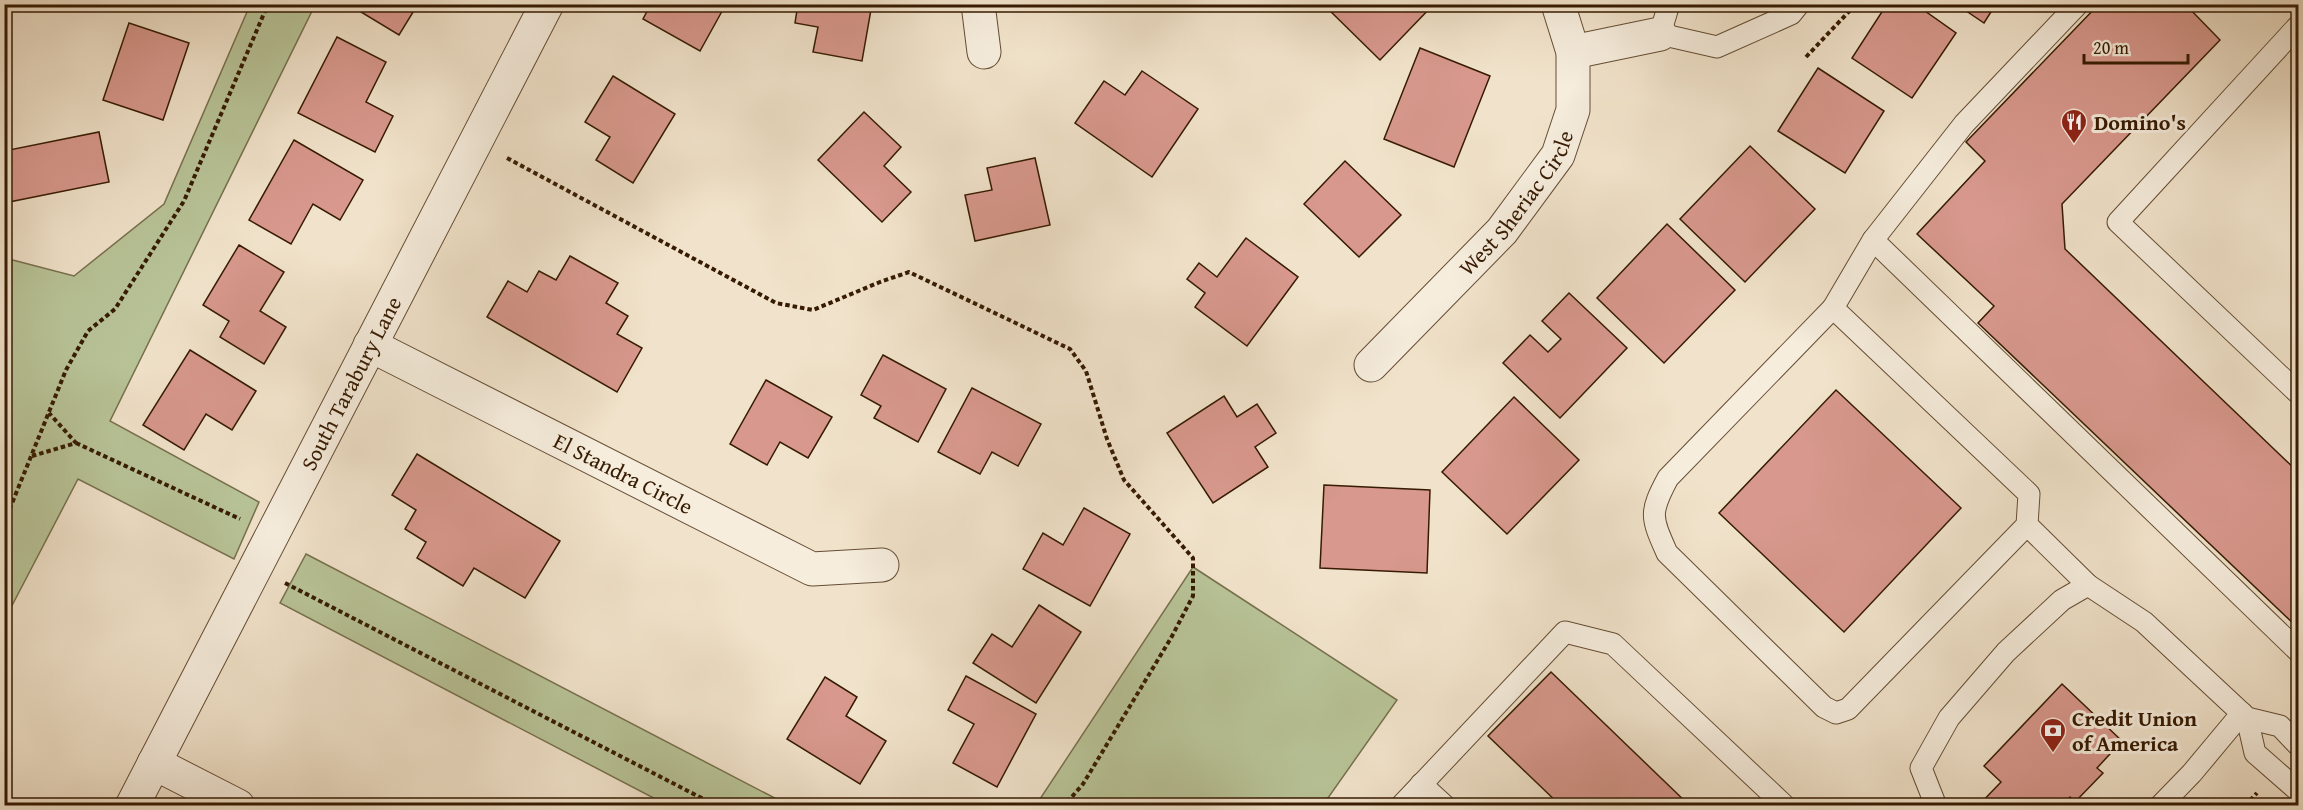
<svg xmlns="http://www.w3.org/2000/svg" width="2303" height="810" font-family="'Gentium Book Plus',serif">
	<rect width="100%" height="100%" fill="#f1e3cb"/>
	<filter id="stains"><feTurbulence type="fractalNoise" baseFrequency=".00333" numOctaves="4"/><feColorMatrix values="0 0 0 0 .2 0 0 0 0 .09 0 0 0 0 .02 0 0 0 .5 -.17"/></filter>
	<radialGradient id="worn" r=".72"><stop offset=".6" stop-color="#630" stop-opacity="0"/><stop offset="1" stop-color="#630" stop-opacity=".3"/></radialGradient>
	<!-- green -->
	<g fill="#b8c498" stroke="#77704d" stroke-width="1.5">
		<polygon points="250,5 315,5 110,421 259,502 234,559 78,479 5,619 5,258 74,276 164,204"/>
		<polygon points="306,554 788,805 667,805 280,603"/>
		<polygon points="1193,567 1397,700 1323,805 1036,805"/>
	</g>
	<!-- building -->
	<g fill="#d8988d" stroke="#361b02" stroke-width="1.5">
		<polygon points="359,4 418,4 399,35 356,9"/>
		<polygon points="651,4 726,4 700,51 643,19"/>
		<polygon points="798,4 872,4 862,61 813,52 818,27 795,23"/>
		<polygon points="1323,4 1434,4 1380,60"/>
		<polygon points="1887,4 1915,4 1956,33 1912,98 1852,58"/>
		<polygon points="1956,4 1996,4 1984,23"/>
		<polygon points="2099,4 2185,4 2220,40 2062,204 2065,249 2298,472 2298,628 1978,323 1994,306 1917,234 1985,161 1966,142"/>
		<polygon points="129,23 189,43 163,120 103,100"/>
		<polygon points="337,37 386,62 366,102 393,116 375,152 298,113"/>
		<polygon points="1420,48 1490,76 1454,167 1384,139"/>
		<polygon points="1818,68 1884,111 1845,173 1778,131"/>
		<polygon points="1142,71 1198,109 1152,177 1075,123 1104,81 1125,95"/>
		<polygon points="613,76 675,114 633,183 596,160 610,137 585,122"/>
		<polygon points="864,112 901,147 884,166 911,192 882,222 818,160"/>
		<polygon points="99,132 109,182 4,203 4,151"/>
		<polygon points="294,140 363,180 340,220 313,204 291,244 249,220"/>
		<polygon points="1750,146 1815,209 1745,282 1680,219"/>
		<polygon points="1035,158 1050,225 975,241 965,195 992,190 987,168"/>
		<polygon points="1345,161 1401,215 1359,257 1304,204"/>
		<polygon points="1667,224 1735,290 1664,363 1597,298"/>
		<polygon points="1246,238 1298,277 1247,346 1195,307 1205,293 1187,279 1199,263 1217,277"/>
		<polygon points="239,245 284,272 260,311 286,327 264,364 220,337 229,321 203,305"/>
		<polygon points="570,256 618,283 606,303 628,316 617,334 642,348 617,392 487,317 508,281 527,292 539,271 556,280"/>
		<polygon points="1569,293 1627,348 1560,418 1503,363 1530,335 1548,352 1561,339 1542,321"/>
		<polygon points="190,350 256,391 232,430 206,414 184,450 143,425"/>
		<polygon points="883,355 946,389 918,442 874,418 881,406 861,395"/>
		<polygon points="766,380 832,417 808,458 780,442 767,465 730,444"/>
		<polygon points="972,388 1041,424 1018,466 992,452 980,474 938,452"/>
		<polygon points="1836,390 1961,508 1844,632 1719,513"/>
		<polygon points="1224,396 1237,417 1257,404 1276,433 1255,447 1268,467 1213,503 1167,433"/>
		<polygon points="1514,397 1579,460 1507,534 1442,472"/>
		<polygon points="417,454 560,541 525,598 474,568 463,586 417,558 426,542 405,529 416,510 392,495"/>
		<polygon points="1324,485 1430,490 1427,573 1320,568"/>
		<polygon points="1084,508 1130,534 1090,606 1023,569 1043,533 1063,545"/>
		<polygon points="1039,605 1081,632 1036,703 973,663 992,634 1012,647"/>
		<polygon points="1551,672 1690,806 1561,806 1488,736"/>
		<polygon points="966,676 1036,714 997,787 953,763 974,724 948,710"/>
		<polygon points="825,677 857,697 846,716 886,741 860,784 787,739"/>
		<polygon points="2062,684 2122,741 2097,768 2103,773 2075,802 2070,797 2062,806 1978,806 2001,782 1984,766"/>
	</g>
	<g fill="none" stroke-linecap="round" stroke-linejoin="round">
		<defs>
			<g id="lane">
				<polyline points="1669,4 1660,34 1717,47 1791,14 1799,4"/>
				<polyline points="2078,4 1964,124 1873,240 2298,651"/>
				<polyline points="2298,26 2118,222 2298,393"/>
				<polyline points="1833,308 1873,240"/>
				<path d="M2027,525L2029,494L1833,308L1668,478C1649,513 1651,517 1667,553L1824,707L1836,713L1848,709L2027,525L2088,585"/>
				<polyline points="2247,718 2255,753 2295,788 2298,788"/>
				<polyline points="1421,784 1445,806"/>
				<polyline points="1401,806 1565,632 1613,644 1785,806"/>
				<polyline points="1936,806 1921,768 1949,718 2006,652 2062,600 2088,585 2144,622 2247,718 2280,726 2298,745"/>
				<polyline points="2160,806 2192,773 2242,713"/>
			</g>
			<g id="street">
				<polyline points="978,4 984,52"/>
				<polyline points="1573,52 1660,34"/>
				<path id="s1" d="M370,345L812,569L882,565"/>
				<path id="s2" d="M1371,365L1502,231L1558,155L1573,110V52L1558,4"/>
				<polyline points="154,763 238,806"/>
				<path id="s3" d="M132,806L547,4"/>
			</g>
		</defs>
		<!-- lane casing -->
		<use href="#lane" stroke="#654d34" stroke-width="23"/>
		<!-- street casing -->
		<use href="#street" stroke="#654d34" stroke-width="35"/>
		<!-- path -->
		<g stroke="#361b02" stroke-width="4" stroke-dasharray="4.5 3" stroke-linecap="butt">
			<polyline points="1806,57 1856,4"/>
			<polyline points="507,158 776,303 813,310 880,282 909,272 1070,349 1086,371 1107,439 1124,480 1193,558 1193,596 1171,638 1083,784 1064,806"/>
			<polyline points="76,443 240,519"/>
			<polyline points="32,456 76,443 49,413"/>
			<polyline points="4,495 11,505"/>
			<polyline points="4,523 66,370 88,331 115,309 184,201 268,4"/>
			<polyline points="285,583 717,806"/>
			<polyline points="2245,806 2257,793"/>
		</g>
		<!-- lane -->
		<use href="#lane" stroke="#f6eddd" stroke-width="21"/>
		<!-- street -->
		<use href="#street" stroke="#f6eddd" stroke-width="33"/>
	</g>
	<!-- icons -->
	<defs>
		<symbol id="restaurant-pin" viewBox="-11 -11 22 30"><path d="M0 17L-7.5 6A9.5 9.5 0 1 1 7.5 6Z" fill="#8f2418" stroke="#f6eddd"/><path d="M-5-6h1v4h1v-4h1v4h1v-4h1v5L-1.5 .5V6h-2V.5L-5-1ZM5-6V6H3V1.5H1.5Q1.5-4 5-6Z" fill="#fff"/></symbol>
		<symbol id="bank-pin" viewBox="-11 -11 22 30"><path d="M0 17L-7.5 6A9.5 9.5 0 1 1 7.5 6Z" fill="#8f2418" stroke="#f6eddd"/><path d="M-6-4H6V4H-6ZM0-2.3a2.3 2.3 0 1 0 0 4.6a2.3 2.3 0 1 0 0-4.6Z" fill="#fff"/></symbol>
	</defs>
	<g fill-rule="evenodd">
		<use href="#restaurant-pin" x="2059" y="107" width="30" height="40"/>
		<use href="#bank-pin" x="2038" y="716" width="30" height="40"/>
	</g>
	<g text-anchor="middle" stroke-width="6" stroke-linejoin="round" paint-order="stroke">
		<!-- poi labels -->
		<g font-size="22" font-weight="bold" fill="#361b02" stroke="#f6eddd" text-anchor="start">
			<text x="2094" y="130">Domino's</text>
			<text x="2072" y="726">Credit Union<tspan x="2072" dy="25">of America</tspan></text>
		</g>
		<!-- street labels -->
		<g font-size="22" fill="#361b02" stroke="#f6eddd">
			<text dy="8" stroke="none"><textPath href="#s2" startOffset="219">West Sheriac Circle</textPath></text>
			<text dy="8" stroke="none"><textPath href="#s3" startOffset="476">South Tarabury Lane</textPath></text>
			<text dy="8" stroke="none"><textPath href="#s1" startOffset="284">El Standra Circle</textPath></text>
		</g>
	</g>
	<!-- margin -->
	<rect width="2303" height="810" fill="none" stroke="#f1e3cb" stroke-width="24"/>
	<rect x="6" y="6" width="2291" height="798" fill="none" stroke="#361b02" stroke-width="3"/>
	<rect x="12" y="12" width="2279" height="786" fill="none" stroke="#361b02" stroke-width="1.5"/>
	<!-- scale -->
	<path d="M2084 54v9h104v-9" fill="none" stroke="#361b02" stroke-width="3"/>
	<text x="2093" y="54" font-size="18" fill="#361b02" stroke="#f6eddd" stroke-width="4.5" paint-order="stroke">20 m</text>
	<rect width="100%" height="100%" filter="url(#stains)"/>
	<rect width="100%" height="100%" fill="url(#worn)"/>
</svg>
